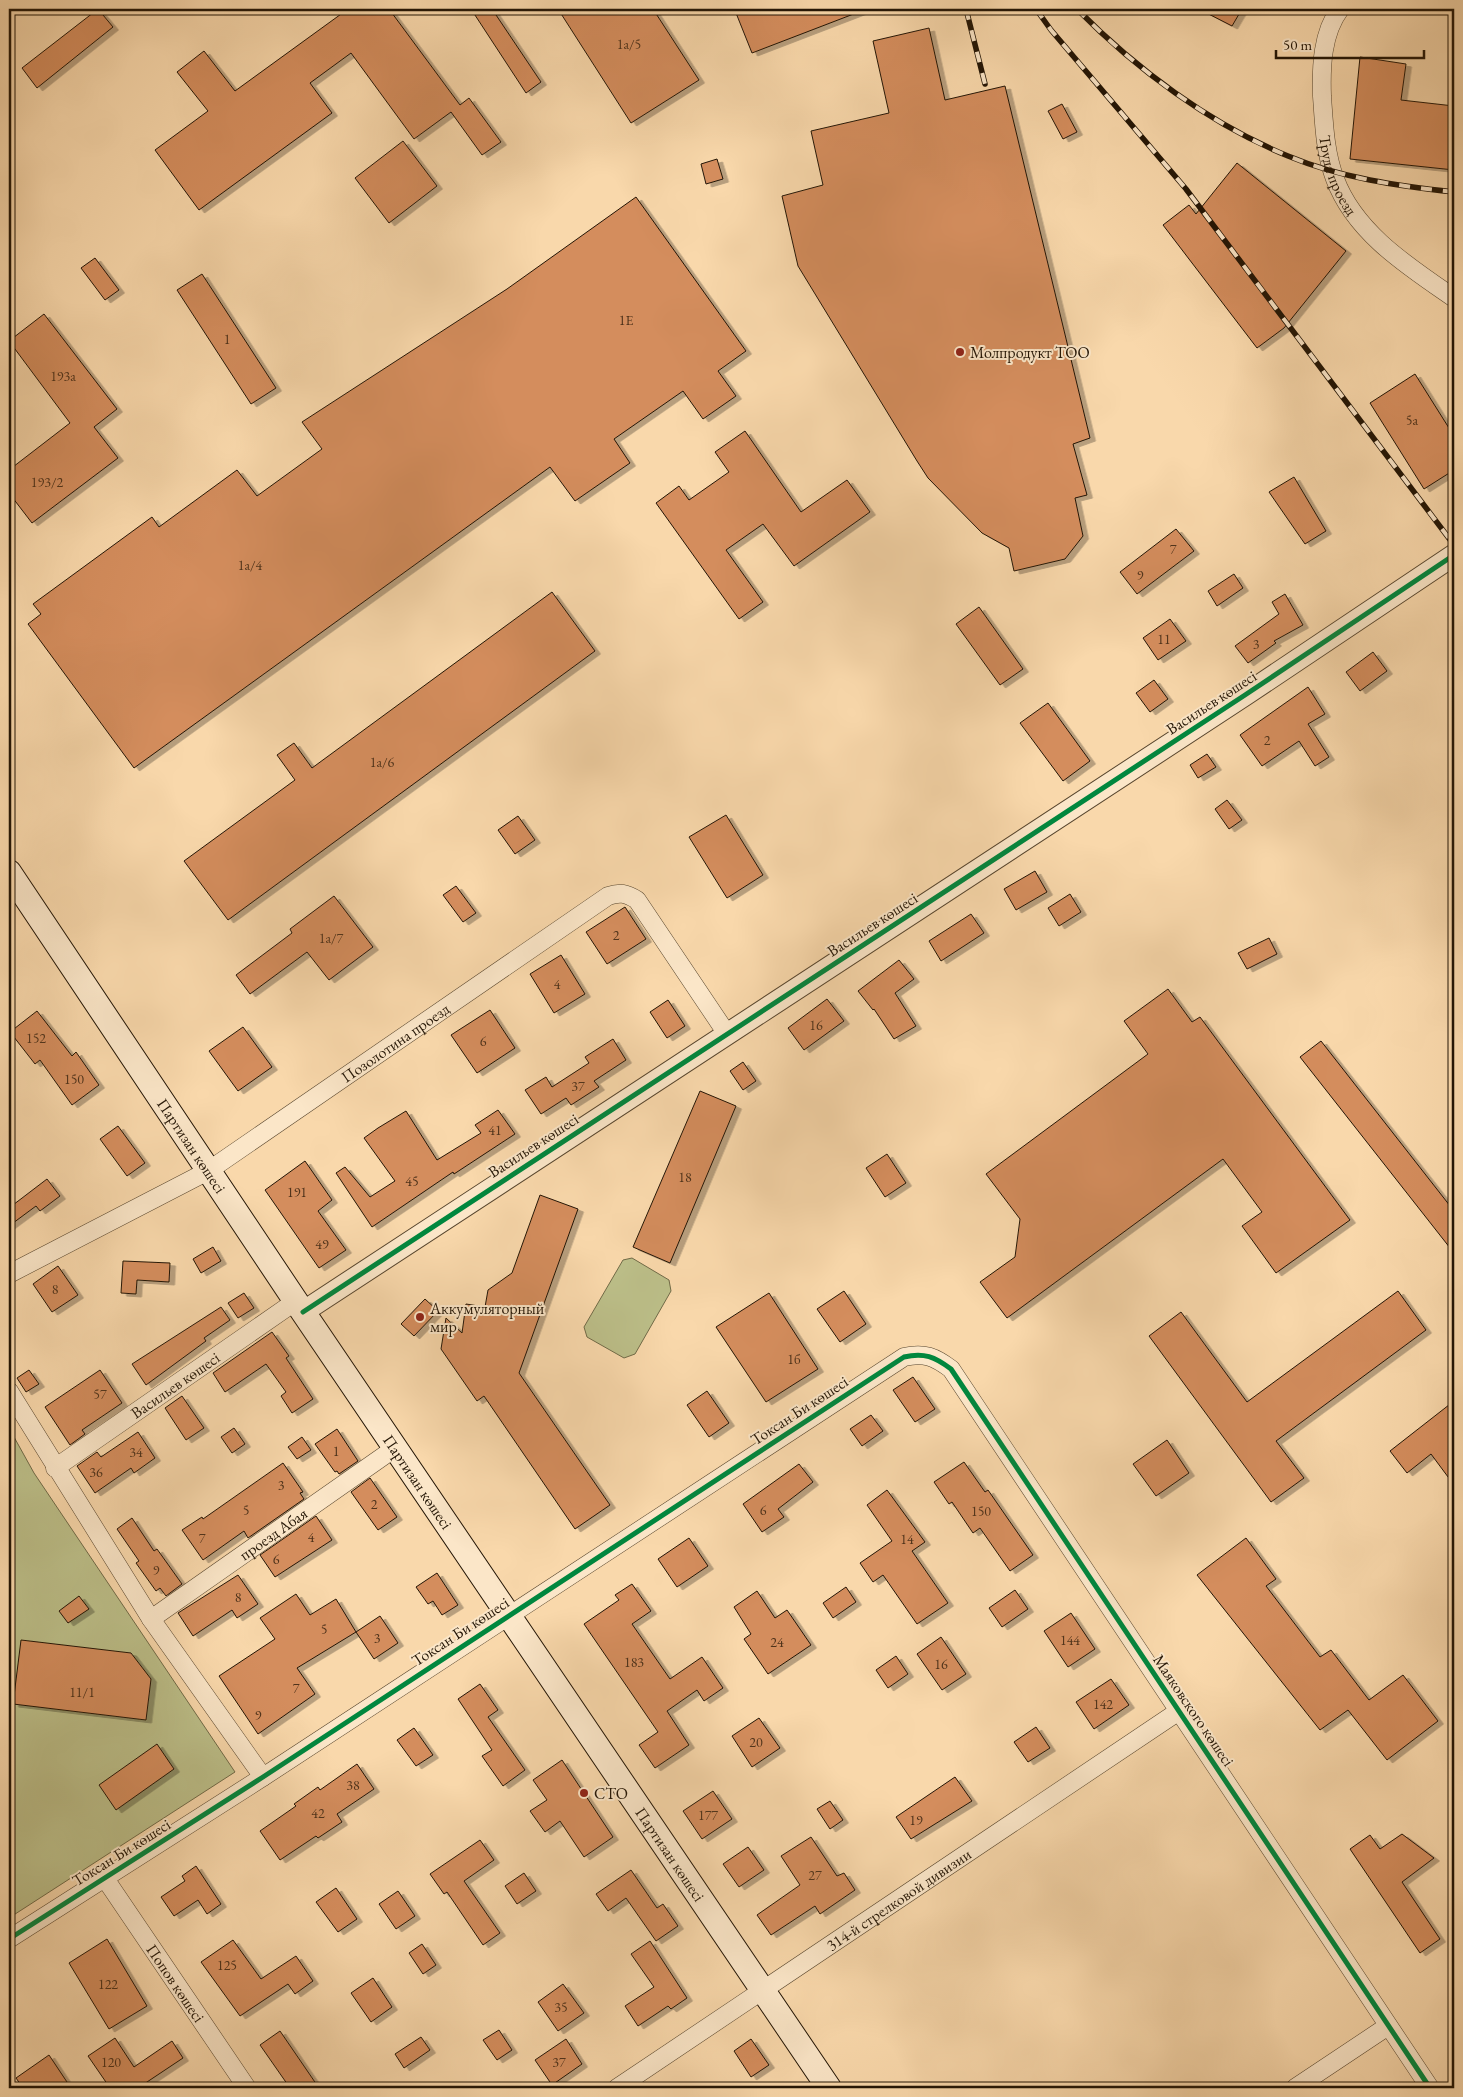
<svg xmlns="http://www.w3.org/2000/svg" width="1463" height="2097" font-family="'EB Garamond',serif">
	<defs>
		<filter id="shadow"><feDropShadow dx="5.5" dy="3" stdDeviation="0" flood-color="#0004"/></filter>
	</defs>
	<rect width="100%" height="100%" fill="#f9d8ab"/>
	<filter id="stains"><feTurbulence type="fractalNoise" baseFrequency=".004" numOctaves="4"/><feColorMatrix values="0 0 0 0 .2 0 0 0 0 .09 0 0 0 0 .02 0 0 0 .5 -.17"/></filter>
	<radialGradient id="worn" r=".72"><stop offset=".6" stop-color="#630" stop-opacity="0"/><stop offset="1" stop-color="#630" stop-opacity=".3"/></radialGradient>
	<!-- green -->
	<g fill="#bcbf89" stroke="#706a47">
		<polygon points="632,1258 669,1280 671,1291 635,1354 624,1358 587,1337 584,1327 623,1260"/>
		<polygon points="9,1428 34,1473 235,1772 9,1918"/>
	</g>
	<!-- building -->
	<g fill="#d48d5d" stroke="#231505" filter="url(#shadow)">
		<polygon points="98,9 113,27 37,88 22,68"/>
		<polygon points="348,9 389,9 460,105 469,98 501,142 482,155 451,112 414,139 351,53 310,83 332,113 199,210 155,150 208,111 177,72 204,51 235,91"/>
		<polygon points="471,9 492,9 541,82 526,93"/>
		<polygon points="558,9 653,9 699,80 631,123"/>
		<polygon points="746,9 864,9 864,10 752,53 736,13"/>
		<polygon points="1199,9 1242,9 1232,26"/>
		<polygon points="929,28 945,100 1005,86 1090,438 1073,444 1087,495 1075,498 1083,536 1065,559 1014,571 1009,548 982,533 928,478 917,461 798,266 782,196 823,185 811,131 889,113 873,41"/>
		<polygon points="1360,57 1406,64 1401,100 1454,106 1454,170 1350,159"/>
		<polygon points="1062,104 1077,132 1063,139 1048,111"/>
		<polygon points="403,141 437,186 389,223 355,178"/>
		<polygon points="717,159 723,179 706,184 701,164"/>
		<polygon points="1237,163 1346,251 1284,328 1257,348 1163,225 1189,205 1196,214"/>
		<polygon points="636,197 746,351 718,371 736,396 703,419 683,391 614,439 630,463 575,501 550,467 134,768 28,624 41,614 33,604 152,517 159,527 237,470 257,496 322,449 302,422 507,289"/>
		<polygon points="95,258 119,290 105,300 81,268"/>
		<polygon points="202,274 276,388 251,404 177,290"/>
		<polygon points="44,314 117,409 94,427 118,458 32,523 9,493 9,470 70,423 9,341"/>
		<polygon points="1415,374 1454,436 1454,470 1424,489 1370,403"/>
		<polygon points="745,431 801,512 847,480 870,512 794,566 763,524 726,550 763,602 739,619 656,503 679,486 689,500 729,472 715,452"/>
		<polygon points="1294,477 1326,531 1305,544 1269,492"/>
		<polygon points="1176,529 1194,551 1137,594 1120,572"/>
		<polygon points="1234,574 1243,588 1217,606 1208,591"/>
		<polygon points="552,592 595,651 228,920 184,861 295,780 277,755 294,743 312,768"/>
		<polygon points="1285,594 1303,625 1274,641 1276,643 1248,663 1235,646 1279,614 1272,602"/>
		<polygon points="979,607 1023,669 1000,685 956,624"/>
		<polygon points="1170,619 1186,641 1158,660 1143,638"/>
		<polygon points="1373,652 1387,671 1360,691 1346,672"/>
		<polygon points="1154,680 1168,699 1150,712 1136,693"/>
		<polygon points="1308,687 1325,714 1308,724 1329,757 1315,766 1299,741 1262,766 1240,735"/>
		<polygon points="1048,703 1090,761 1063,781 1020,723"/>
		<polygon points="1207,754 1216,767 1198,778 1190,765"/>
		<polygon points="1227,800 1242,820 1229,829 1215,809"/>
		<polygon points="726,815 763,875 727,898 689,837"/>
		<polygon points="518,816 535,840 515,854 498,830"/>
		<polygon points="1035,871 1047,892 1016,910 1004,889"/>
		<polygon points="456,886 476,913 463,922 443,895"/>
		<polygon points="1070,894 1081,912 1059,926 1048,908"/>
		<polygon points="334,896 373,947 329,980 307,952 250,994 236,975 292,933 290,929"/>
		<polygon points="625,907 646,939 607,964 586,932"/>
		<polygon points="971,914 984,933 941,961 929,941"/>
		<polygon points="1269,938 1277,954 1247,969 1238,953"/>
		<polygon points="561,955 585,994 554,1013 530,974"/>
		<polygon points="899,960 914,979 895,993 916,1026 894,1039 874,1009 873,1010 858,991"/>
		<polygon points="1168,989 1192,1022 1200,1017 1350,1220 1276,1273 1242,1226 1262,1212 1223,1159 1007,1318 980,1282 1015,1257 1020,1219 986,1174 1148,1054 1124,1021"/>
		<polygon points="827,999 844,1021 804,1050 788,1028"/>
		<polygon points="668,1000 685,1026 667,1038 650,1012"/>
		<polygon points="490,1010 515,1048 477,1073 451,1035"/>
		<polygon points="37,1011 72,1056 76,1052 99,1085 72,1105 40,1060 35,1064 10,1032"/>
		<polygon points="243,1027 272,1067 238,1091 209,1051"/>
		<polygon points="613,1039 626,1060 594,1081 599,1087 571,1105 566,1098 541,1114 525,1090 546,1077 552,1087 589,1063 585,1057"/>
		<polygon points="1321,1041 1454,1211 1454,1253 1300,1057"/>
		<polygon points="743,1062 756,1081 743,1090 730,1071"/>
		<polygon points="700,1091 736,1106 670,1263 633,1247"/>
		<polygon points="498,1110 515,1134 454,1174 453,1172 372,1227 336,1173 345,1167 370,1197 395,1181 364,1138 378,1128 406,1111 437,1160 481,1133 475,1125"/>
		<polygon points="118,1126 145,1163 127,1176 100,1139"/>
		<polygon points="887,1154 906,1183 885,1197 866,1168"/>
		<polygon points="305,1161 332,1200 318,1211 346,1250 319,1268 265,1190"/>
		<polygon points="47,1179 60,1196 40,1211 36,1206 9,1226 9,1208"/>
		<polygon points="540,1195 578,1209 519,1373 610,1505 575,1529 484,1396 477,1401 441,1349 446,1318 462,1333 466,1304 485,1307 488,1290 512,1273"/>
		<polygon points="213,1247 221,1261 201,1273 193,1259"/>
		<polygon points="123,1261 170,1263 169,1282 137,1280 136,1294 121,1293"/>
		<polygon points="58,1266 78,1295 52,1312 33,1284"/>
		<polygon points="844,1291 866,1324 840,1342 817,1309"/>
		<polygon points="1398,1291 1426,1330 1276,1441 1304,1478 1271,1502 1149,1336 1181,1312 1247,1402"/>
		<polygon points="244,1293 254,1308 238,1318 228,1303"/>
		<polygon points="769,1293 818,1369 766,1402 716,1327"/>
		<polygon points="425,1299 438,1311 414,1336 401,1324"/>
		<polygon points="221,1307 230,1320 204,1338 206,1341 146,1385 132,1364"/>
		<polygon points="272,1332 289,1356 286,1358 313,1399 292,1413 281,1396 286,1392 266,1364 225,1392 213,1373"/>
		<polygon points="29,1370 39,1384 26,1392 17,1378"/>
		<polygon points="100,1370 122,1403 82,1430 85,1434 70,1445 45,1407"/>
		<polygon points="913,1377 935,1409 915,1422 893,1390"/>
		<polygon points="707,1391 729,1423 709,1437 687,1405"/>
		<polygon points="182,1396 204,1428 186,1440 165,1408"/>
		<polygon points="1454,1401 1454,1485 1431,1454 1407,1473 1390,1451"/>
		<polygon points="871,1415 883,1431 862,1446 850,1429"/>
		<polygon points="234,1428 245,1444 232,1453 221,1437"/>
		<polygon points="337,1429 358,1461 339,1474 337,1471 335,1472 315,1444"/>
		<polygon points="138,1432 155,1458 134,1473 131,1468 95,1493 77,1466 97,1452 101,1457"/>
		<polygon points="302,1437 311,1450 297,1459 288,1447"/>
		<polygon points="1167,1440 1189,1473 1156,1496 1133,1464"/>
		<polygon points="964,1462 985,1492 988,1490 1033,1555 1010,1571 980,1528 973,1533 952,1502 949,1504 934,1482"/>
		<polygon points="283,1463 303,1492 300,1493 304,1499 248,1538 244,1531 203,1560 182,1530 202,1517 203,1519"/>
		<polygon points="799,1464 813,1482 778,1509 784,1517 762,1532 743,1504"/>
		<polygon points="370,1478 397,1517 378,1530 351,1492"/>
		<polygon points="887,1490 925,1542 912,1551 948,1603 917,1624 883,1575 873,1582 860,1563 892,1541 867,1505"/>
		<polygon points="316,1516 332,1540 275,1577 260,1555"/>
		<polygon points="132,1518 154,1551 157,1549 182,1584 166,1596 160,1588 156,1591 136,1563 139,1561 117,1529"/>
		<polygon points="689,1538 708,1566 677,1587 658,1559"/>
		<polygon points="1246,1538 1276,1579 1266,1586 1320,1657 1331,1650 1369,1700 1403,1675 1438,1721 1387,1760 1348,1710 1320,1730 1197,1575"/>
		<polygon points="437,1573 458,1605 442,1615 433,1601 428,1604 416,1587"/>
		<polygon points="238,1575 258,1604 237,1618 232,1610 193,1636 178,1613"/>
		<polygon points="632,1584 651,1611 632,1624 670,1679 702,1657 723,1688 704,1701 697,1690 667,1711 689,1745 655,1768 639,1745 658,1732 584,1624 619,1600 615,1595"/>
		<polygon points="846,1587 856,1602 833,1618 823,1603"/>
		<polygon points="1015,1590 1028,1609 1002,1627 989,1608"/>
		<polygon points="757,1591 775,1618 787,1610 811,1645 768,1674 744,1639 751,1634 734,1607"/>
		<polygon points="296,1594 310,1615 336,1599 356,1632 297,1668 315,1694 258,1734 219,1676 275,1639 260,1618"/>
		<polygon points="79,1596 89,1609 68,1623 59,1611"/>
		<polygon points="1071,1613 1095,1649 1068,1667 1044,1631"/>
		<polygon points="380,1616 398,1643 374,1659 356,1632"/>
		<polygon points="941,1637 966,1674 942,1690 917,1654"/>
		<polygon points="21,1640 131,1653 151,1679 146,1720 13,1704"/>
		<polygon points="896,1656 908,1674 888,1688 876,1670"/>
		<polygon points="1111,1679 1129,1705 1094,1729 1076,1702"/>
		<polygon points="480,1684 498,1710 488,1717 525,1770 503,1786 482,1756 492,1750 458,1699"/>
		<polygon points="759,1718 780,1748 752,1767 732,1736"/>
		<polygon points="1036,1727 1050,1748 1028,1762 1014,1742"/>
		<polygon points="414,1728 433,1755 416,1766 397,1740"/>
		<polygon points="157,1744 174,1769 116,1810 99,1785"/>
		<polygon points="562,1760 613,1837 584,1857 560,1821 545,1832 530,1811 547,1800 533,1780"/>
		<polygon points="357,1764 374,1789 337,1814 342,1822 318,1838 316,1836 280,1860 260,1831 296,1806 294,1804 318,1787 320,1790"/>
		<polygon points="955,1777 972,1801 911,1839 896,1817"/>
		<polygon points="713,1791 732,1819 702,1839 683,1811"/>
		<polygon points="830,1801 843,1820 830,1829 817,1809"/>
		<polygon points="1402,1834 1434,1858 1402,1882 1440,1939 1420,1953 1350,1849 1370,1835 1380,1849"/>
		<polygon points="811,1837 837,1876 844,1873 855,1890 820,1914 815,1906 771,1935 757,1915 800,1885 781,1856"/>
		<polygon points="480,1840 494,1860 464,1881 500,1933 483,1945 447,1892 444,1894 430,1874"/>
		<polygon points="748,1847 764,1870 739,1887 723,1864"/>
		<polygon points="196,1866 221,1904 207,1914 198,1900 174,1916 161,1897 185,1881 182,1876"/>
		<polygon points="631,1870 657,1908 663,1904 678,1926 656,1941 626,1898 608,1911 596,1894"/>
		<polygon points="524,1873 536,1891 517,1904 505,1886"/>
		<polygon points="336,1888 357,1919 338,1932 316,1902"/>
		<polygon points="398,1891 415,1916 396,1929 379,1904"/>
		<polygon points="107,1939 147,2006 109,2029 69,1963"/>
		<polygon points="233,1940 261,1979 296,1956 313,1981 295,1994 288,1984 240,2016 201,1962"/>
		<polygon points="650,1941 687,1998 671,2009 668,2006 638,2026 625,2006 654,1987 631,1954"/>
		<polygon points="422,1944 436,1965 423,1974 409,1953"/>
		<polygon points="373,1978 392,2007 371,2022 351,1993"/>
		<polygon points="563,1984 584,2013 558,2031 538,2002"/>
		<polygon points="499,2030 512,2050 497,2060 483,2040"/>
		<polygon points="280,2031 319,2088 290,2088 260,2045"/>
		<polygon points="421,2037 430,2050 404,2068 395,2054"/>
		<polygon points="115,2038 134,2067 172,2041 183,2058 138,2088 110,2088 88,2056"/>
		<polygon points="566,2039 582,2064 552,2085 535,2060"/>
		<polygon points="751,2039 769,2065 751,2077 734,2051"/>
		<polygon points="49,2055 71,2088 23,2088 16,2078"/>
	</g>
	<g fill="none" stroke-linecap="round" stroke-linejoin="round">
		<defs>
			<g id="minor">
				<path id="s1" d="M1340,9C1322,33 1321,67 1322,96C1324,124 1325,153 1335,179C1355,233 1409,267 1454,298"/>
				<path id="s2" d="M9,1274L208,1171L608,896C620,892 626,893 637,900L727,1034"/>
				<polyline points="9,1391 151,1619 263,1777"/>
				<path id="s3" d="M55,1468L296,1301"/>
				<path id="s4" d="M151,1619L395,1448"/>
				<path id="s5" d="M104,1877L247,2088"/>
				<path d="M9,1939L263,1777L904,1357C924,1352 935,1357 951,1369L1430,2088"/>
				<path id="s6" d="M617,2088L1179,1711"/>
				<polyline points="1295,2088 1388,2026"/>
			</g>
			<polyline id="tertiary" points="303,1312 1245,695 1454,555"/>
			<g id="secondary">
				<path id="s7" d="M9,872L303,1312L829,2088"/>
			</g>
		</defs>
		<!-- minor casing -->
		<use href="#minor" stroke="#58462e" stroke-width="19"/>
		<!-- tertiary casing -->
		<use href="#tertiary" stroke="#58462e" stroke-width="23"/>
		<!-- secondary casing -->
		<use href="#secondary" stroke="#231505" stroke-width="26"/>
		<!-- minor -->
		<use href="#minor" stroke="#fbe6c8" stroke-width="18"/>
		<!-- tertiary -->
		<use href="#tertiary" stroke="#fbe6c8" stroke-width="21"/>
		<!-- secondary -->
		<use href="#secondary" stroke="#fbe6c8" stroke-width="24"/>
		<defs>
			<g id="rail">
				<polyline points="966,9 985,84"/>
				<polyline points="1036,9 1051,30 1186,189 1454,545"/>
				<path d="M1077,9C1136,69 1210,124 1288,156C1341,178 1398,186 1454,192"/>
			</g>
		</defs>
		<!-- rail casing -->
		<use href="#rail" stroke="#231505" stroke-width="5.5"/>
		<!-- rail -->
		<use href="#rail" stroke="#fbe6c8" stroke-width="4" stroke-dasharray="11" stroke-linecap="butt"/>
		<defs>
			<g id="cycleway">
				<polyline points="303,1312 1245,695 1454,555"/>
				<path d="M9,1939L263,1777L904,1357C924,1352 935,1357 951,1369L1430,2088"/>
			</g>
		</defs>
		<!-- cycleway casing -->
		<use href="#cycleway" stroke="#fbe6c8" stroke-width="8"/>
		<!-- cycleway -->
		<use href="#cycleway" stroke="#00873e" stroke-width="5"/>
	</g>
	<!-- markers -->
	<g fill="#8f2418" stroke="#fbe6c8" stroke-width="2">
		<circle cx="960" cy="352" r="5"/>
		<circle cx="420" cy="1317" r="5"/>
		<circle cx="584" cy="1793" r="5"/>
	</g>
	<g text-anchor="middle" stroke-width="4" stroke-linejoin="round" paint-order="stroke">
		<!-- number labels -->
		<g font-size="14" fill="#4f331b">
			<text x="629" y="49">1а/5</text>
			<text x="626" y="325">1Е</text>
			<text x="227" y="344">1</text>
			<text x="63" y="381">193а</text>
			<text x="1412" y="425">5а</text>
			<text x="47" y="487">193/2</text>
			<text x="1173" y="554">7</text>
			<text x="250" y="570">1а/4</text>
			<text x="1140" y="580">9</text>
			<text x="1164" y="644">11</text>
			<text x="1256" y="649">3</text>
			<text x="1267" y="745">2</text>
			<text x="382" y="767">1а/6</text>
			<text x="616" y="940">2</text>
			<text x="331" y="943">1а/7</text>
			<text x="557" y="989">4</text>
			<text x="816" y="1030">16</text>
			<text x="36" y="1043">152</text>
			<text x="483" y="1046">6</text>
			<text x="74" y="1084">150</text>
			<text x="578" y="1091">37</text>
			<text x="495" y="1135">41</text>
			<text x="685" y="1182">18</text>
			<text x="412" y="1186">45</text>
			<text x="297" y="1197">191</text>
			<text x="322" y="1249">49</text>
			<text x="55" y="1294">8</text>
			<text x="794" y="1364">1б</text>
			<text x="100" y="1399">57</text>
			<text x="336" y="1456">1</text>
			<text x="136" y="1457">34</text>
			<text x="96" y="1477">36</text>
			<text x="281" y="1490">3</text>
			<text x="374" y="1509">2</text>
			<text x="246" y="1515">5</text>
			<text x="763" y="1515">6</text>
			<text x="981" y="1516">150</text>
			<text x="311" y="1542">4</text>
			<text x="202" y="1543">7</text>
			<text x="907" y="1544">14</text>
			<text x="276" y="1564">6</text>
			<text x="156" y="1575">9</text>
			<text x="238" y="1602">8</text>
			<text x="324" y="1634">5</text>
			<text x="377" y="1643">3</text>
			<text x="1070" y="1645">144</text>
			<text x="777" y="1647">24</text>
			<text x="634" y="1667">183</text>
			<text x="941" y="1669">16</text>
			<text x="296" y="1693">7</text>
			<text x="82" y="1697">11/1</text>
			<text x="1103" y="1709">142</text>
			<text x="258" y="1720">9</text>
			<text x="756" y="1747">20</text>
			<text x="353" y="1790">38</text>
			<text x="318" y="1818">42</text>
			<text x="708" y="1820">177</text>
			<text x="916" y="1825">19</text>
			<text x="815" y="1880">27</text>
			<text x="227" y="1970">125</text>
			<text x="108" y="1989">122</text>
			<text x="561" y="2012">35</text>
			<text x="111" y="2067">120</text>
			<text x="559" y="2067">37</text>
		</g>
		<!-- street labels -->
		<g font-size="16" fill="#231505" stroke="#fbe6c8">
			<text dy="6" stroke="none"><textPath href="#s1" startOffset="172">Труда проезд</textPath></text>
			<text transform="translate(1211 702) rotate(-33)" y="6">Васильев көшесі</text>
			<text transform="translate(872 924) rotate(-33)" y="6">Васильев көшесі</text>
			<text dy="6" stroke="none"><textPath href="#s2" startOffset="451">Позолотина проезд</textPath></text>
			<text dy="6" stroke="none"><textPath href="#s7" startOffset="329">Партизан көшесі</textPath></text>
			<text transform="translate(533 1145) rotate(-33)" y="6">Васильев көшесі</text>
			<text dy="6" stroke="none"><textPath href="#s3" startOffset="146">Васильев көшесі</textPath></text>
			<text transform="translate(799 1410) rotate(-33)" y="6">Токсан Би көшесі</text>
			<text dy="6" stroke="none"><textPath href="#s7" startOffset="734">Партизан көшесі</textPath></text>
			<text dy="6" stroke="none"><textPath href="#s4" startOffset="149">проезд Абая</textPath></text>
			<text transform="translate(460 1631) rotate(-33)" y="6">Токсан Би көшесі</text>
			<text transform="translate(1194 1710) rotate(56)" y="6">Маяковского көшесі</text>
			<text transform="translate(121 1852) rotate(-32)" y="6">Токсан Би көшесі</text>
			<text dy="6" stroke="none"><textPath href="#s7" startOffset="1184">Партизан көшесі</textPath></text>
			<text dy="6" stroke="none"><textPath href="#s6" startOffset="339">314-й стрелковой дивизии</textPath></text>
			<text dy="6" stroke="none"><textPath href="#s5" startOffset="128">Попов көшесі</textPath></text>
		</g>
		<!-- poi labels -->
		<g font-size="16" fill="#231505" stroke="#fbe6c8" text-anchor="start">
			<text x="970" y="358">Молпродукт ТОО</text>
			<text x="430" y="1314">Аккумуляторный<tspan x="430" dy="18">мир</tspan></text>
			<text x="594" y="1799">СТО</text>
		</g>
	</g>
	<!-- margin -->
	<rect width="1463" height="2097" fill="none" stroke="#f9d8ab" stroke-width="30"/>
	<rect x="10" y="10" width="1443" height="2077" fill="none" stroke="#231505" stroke-width="2.5"/>
	<rect x="15" y="15" width="1433" height="2067" fill="none" stroke="#231505"/>
	<!-- scale -->
	<path d="M1276 50v8h148v-8" fill="none" stroke="#231505" stroke-width="2.5"/>
	<text x="1283" y="50" font-size="15" fill="#231505" stroke="#fbe6c8" stroke-width="4" paint-order="stroke">50 m</text>
	<rect width="100%" height="100%" filter="url(#stains)"/>
	<rect width="100%" height="100%" fill="url(#worn)"/>
</svg>
